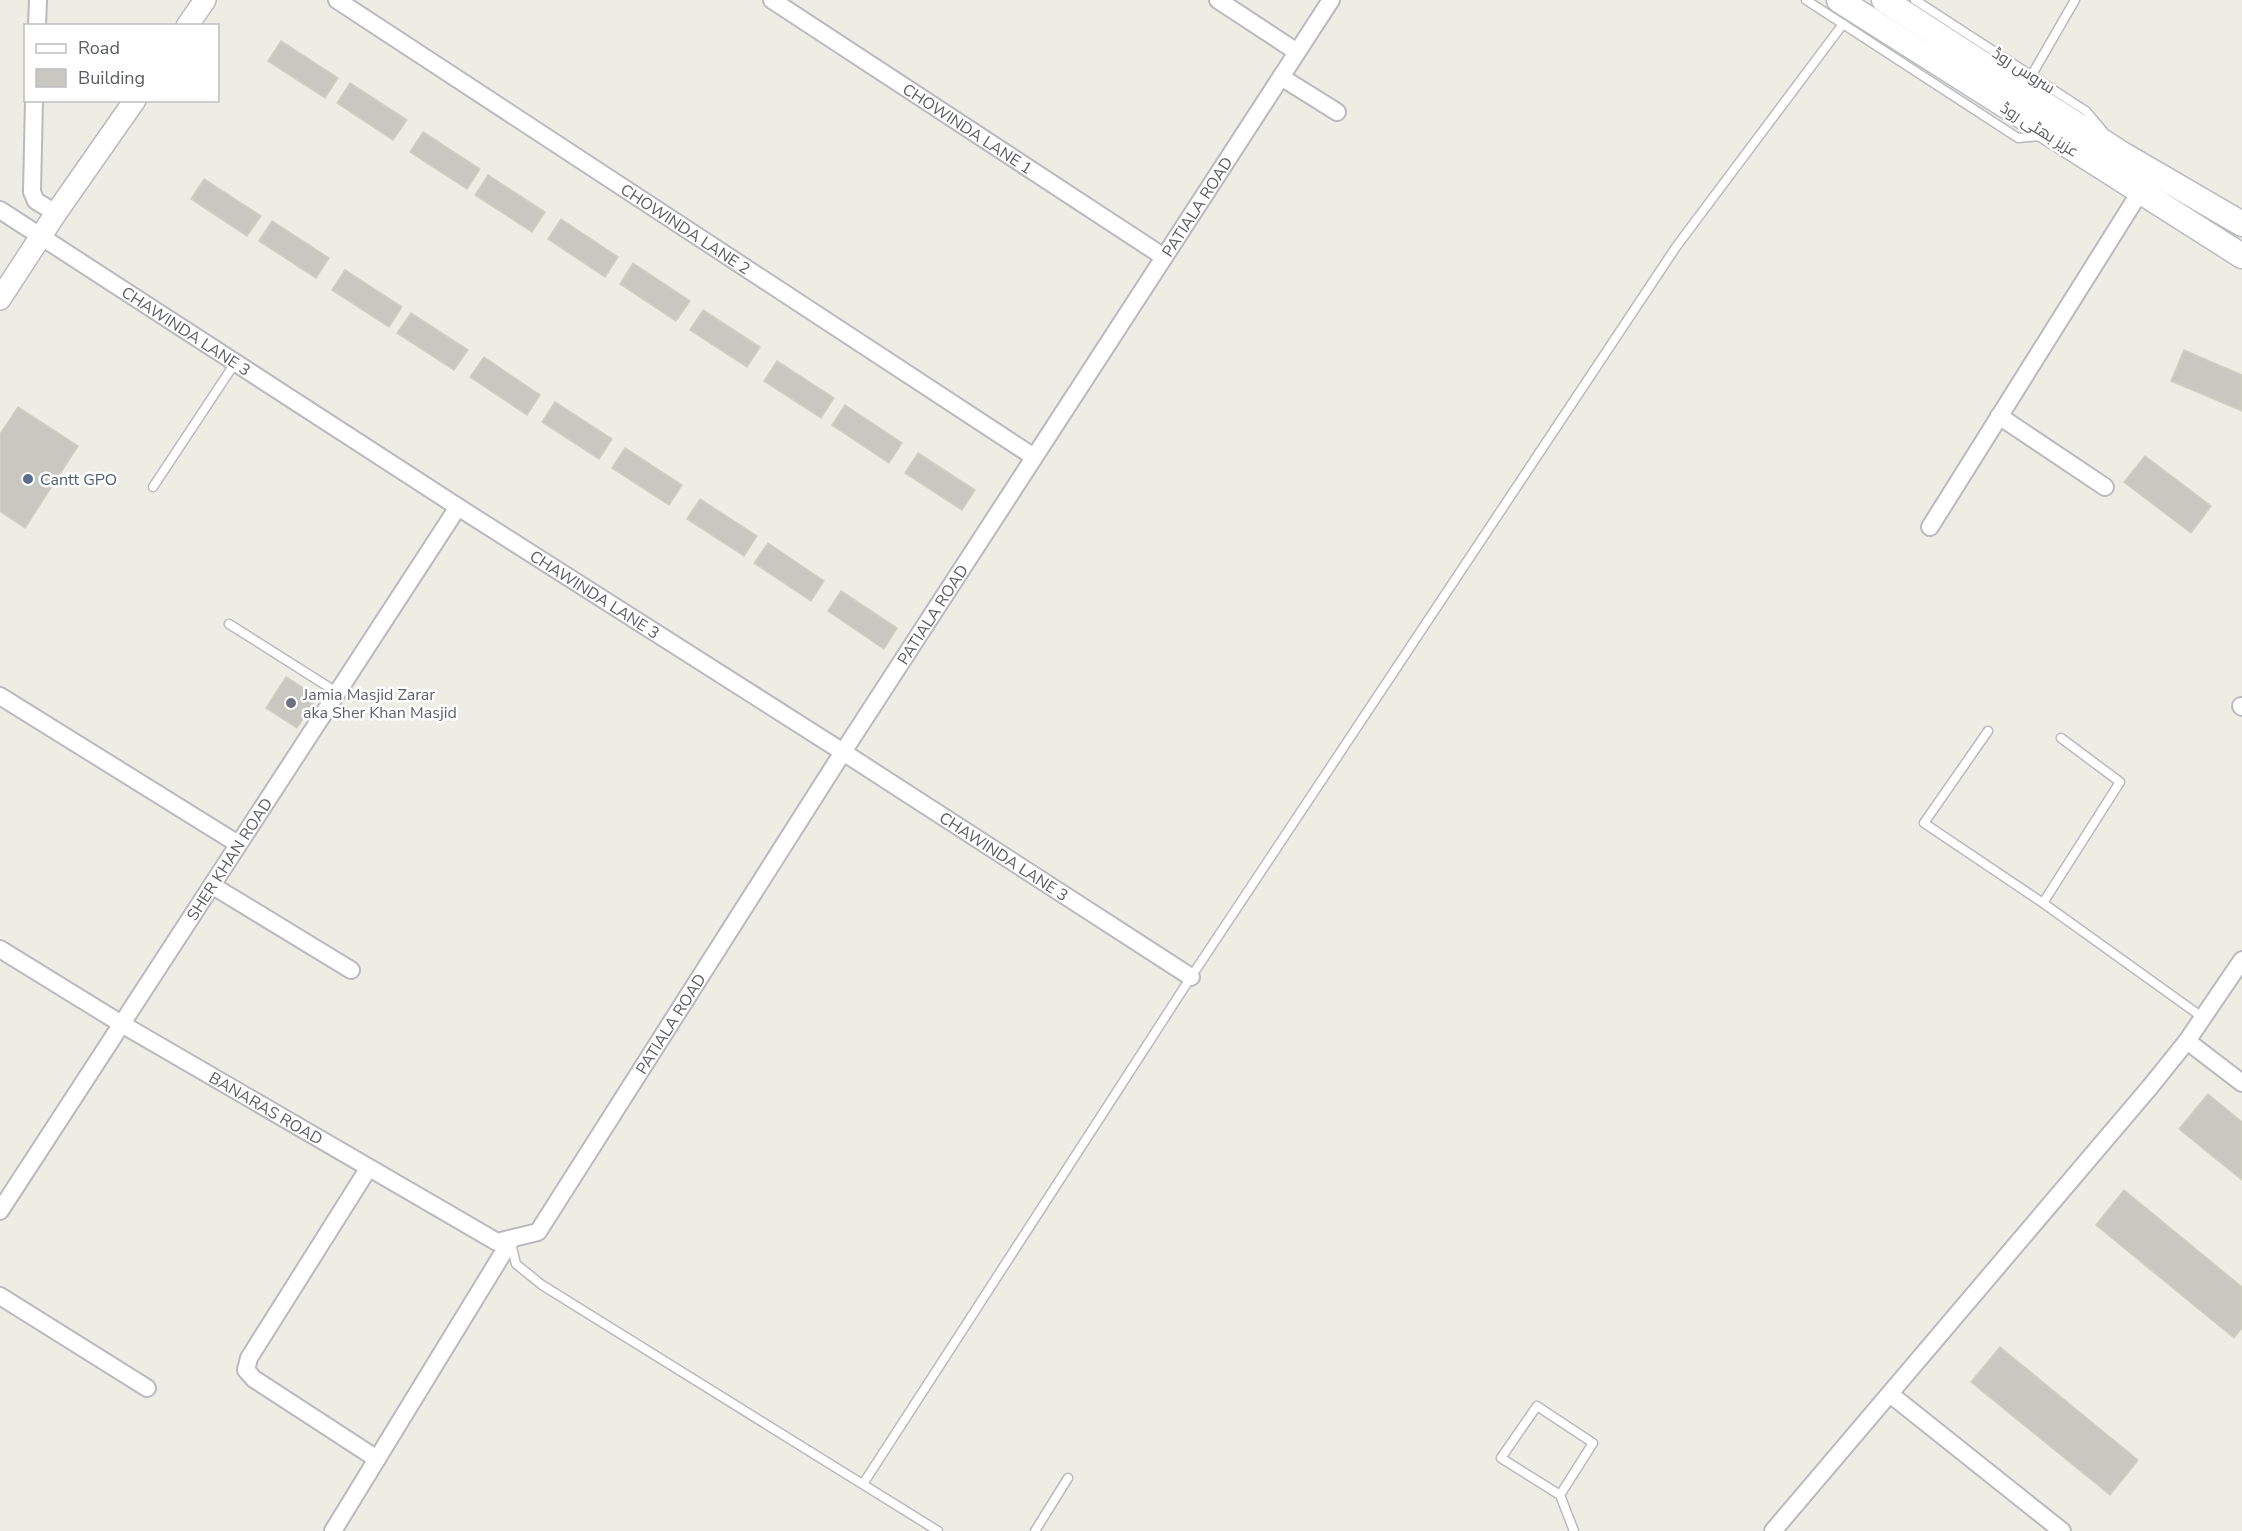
<svg xmlns="http://www.w3.org/2000/svg" width="2242" height="1531" font-family="'Nunito Sans',Cairo,sans-serif">
	<rect width="100%" height="100%" fill="#eeede3"/>
	<!-- building -->
	<g fill="#c8c7c0" stroke="#d2cfc1" stroke-width="1.5">
		<polygon points="281,41 338,78 325,98 268,61"/>
		<polygon points="350,83 407,120 393,140 337,103"/>
		<polygon points="423,132 480,169 467,189 410,152"/>
		<polygon points="488,175 545,212 532,232 475,195"/>
		<polygon points="204,179 261,216 247,236 191,199"/>
		<polygon points="561,219 618,257 605,277 548,239"/>
		<polygon points="272,221 329,258 316,278 259,241"/>
		<polygon points="633,263 690,301 676,321 620,284"/>
		<polygon points="345,270 402,307 389,327 332,290"/>
		<polygon points="703,310 760,347 747,367 690,330"/>
		<polygon points="411,313 468,350 454,370 397,333"/>
		<polygon points="2184,350 2242,375 2242,411 2171,381"/>
		<polygon points="484,357 540,395 527,415 470,377"/>
		<polygon points="777,361 834,398 821,418 764,381"/>
		<polygon points="555,402 612,439 599,459 542,422"/>
		<polygon points="845,405 902,443 889,463 832,425"/>
		<polygon points="18,407 78,446 25,528 0,511 0,434"/>
		<polygon points="625,448 682,485 669,505 612,468"/>
		<polygon points="918,453 975,490 962,510 905,473"/>
		<polygon points="2145,456 2211,506 2191,533 2124,482"/>
		<polygon points="700,499 757,536 744,556 687,519"/>
		<polygon points="768,543 824,581 811,601 754,563"/>
		<polygon points="841,591 897,628 884,649 828,611"/>
		<polygon points="286,677 317,697 297,728 266,708"/>
		<polygon points="2208,1094 2242,1122 2242,1180 2179,1129"/>
		<polygon points="2124,1190 2242,1287 2242,1328 2234,1338 2096,1225"/>
		<polygon points="2000,1347 2138,1460 2110,1495 1971,1382"/>
	</g>
	<g fill="none" stroke-linecap="round" stroke-linejoin="round">
		<defs>
			<g id="service">
				<polyline points="1806,0 2018,138 2041,136"/>
				<polyline points="1915,0 2086,111 2103,131"/>
				<polyline points="2030,78 2075,0"/>
				<polyline points="153,487 235,363"/>
				<polyline points="229,624 338,693"/>
				<polyline points="1988,731 1924,823 2043,903 2202,1017"/>
				<polyline points="2043,903 2120,782 2061,738"/>
				<polyline points="511,1243 516,1264 542,1285 938,1531"/>
				<polyline points="863,1484 1191,977 1676,247 1843,24"/>
				<polyline points="1560,1495 1593,1443 1537,1406 1501,1458 1560,1495 1574,1531"/>
				<polyline points="1035,1531 1068,1478"/>
			</g>
			<g id="minor">
				<path id="s1" d="M337,0L1034,457"/>
				<path id="s2" d="M772,0L1164,257"/>
				<polyline points="1218,0 1297,52"/>
				<polyline points="37,26 38,0"/>
				<polyline points="1281,77 1337,112"/>
				<polyline points="34,100 32,192 36,201 56,213"/>
				<path id="s3" d="M0,210L458,507L843,752L1191,977"/>
				<polyline points="1999,416 2105,487"/>
				<polyline points="1930,527 2140,192"/>
				<polyline points="0,696 238,844"/>
				<polyline points="2241,706 2242,707"/>
				<polyline points="213,886 351,970"/>
				<path id="s4" d="M0,949L120,1023L497,1242L538,1232L843,752L1331,0"/>
				<polyline points="2187,1041 2242,1083"/>
				<polyline points="368,1169 249,1358 246,1370 254,1379 377,1459"/>
				<path id="s5" d="M0,1211L458,507"/>
				<polyline points="0,1296 147,1388"/>
				<polyline points="1890,1394 2062,1531"/>
				<polyline points="333,1531 511,1240"/>
				<polyline points="1773,1531 2150,1087 2187,1041 2242,960"/>
			</g>
			<g id="tertiary">
				<polyline points="187,26 205,0"/>
				<polyline points="0,299 56,213 135,100"/>
			</g>
			<g id="secondary">
				<polyline points="1839,0 2242,256"/>
				<polyline points="1884,0 2122,154 2242,224"/>
			</g>
		</defs>
		<!-- service casing -->
		<use href="#service" stroke="#b8babf" stroke-width="11"/>
		<!-- minor casing -->
		<use href="#minor" stroke="#b8babf" stroke-width="20"/>
		<!-- tertiary casing -->
		<use href="#tertiary" stroke="#b8babf" stroke-width="24"/>
		<!-- secondary casing -->
		<use href="#secondary" stroke="#b8bac1" stroke-width="27"/>
		<!-- service -->
		<use href="#service" stroke="#fff" stroke-width="8"/>
		<!-- minor -->
		<use href="#minor" stroke="#fff" stroke-width="16"/>
		<!-- tertiary -->
		<use href="#tertiary" stroke="#fff" stroke-width="21"/>
		<!-- secondary -->
		<use href="#secondary" stroke="#fff" stroke-width="24"/>
	</g>
	<!-- markers -->
	<circle fill="#5c6f8a" stroke="#fff" stroke-width="2" cx="28" cy="479" r="6"/>
	<circle fill="#6b7280" stroke="#fff" stroke-width="2" cx="291" cy="703" r="6"/>
	<g text-anchor="middle" stroke-width="5" stroke-linejoin="round" paint-order="stroke">
		<!-- street labels -->
		<g font-size="16" fill="#5b5d63" stroke="#fff">
			<text transform="translate(2024 70) rotate(33)" y="6">سروس روڈ</text>
			<text dy="6" stroke="none"><textPath href="#s2" startOffset="234">CHOWINDA LANE 1</textPath></text>
			<text transform="translate(2040 129) rotate(32)" y="6">عزیز بھٹی روڈ</text>
			<text dy="6" stroke="none"><textPath href="#s4" startOffset="1838">PATIALA ROAD</textPath></text>
			<text dy="6" stroke="none"><textPath href="#s1" startOffset="417">CHOWINDA LANE 2</textPath></text>
			<text dy="6" stroke="none"><textPath href="#s3" startOffset="222">CHAWINDA LANE 3</textPath></text>
			<text dy="6" stroke="none"><textPath href="#s3" startOffset="708">CHAWINDA LANE 3</textPath></text>
			<text dy="6" stroke="none"><textPath href="#s4" startOffset="1352">PATIALA ROAD</textPath></text>
			<text dy="6" stroke="none"><textPath href="#s3" startOffset="1194">CHAWINDA LANE 3</textPath></text>
			<text dy="6" stroke="none"><textPath href="#s5" startOffset="420">SHER KHAN ROAD</textPath></text>
			<text dy="6" stroke="none"><textPath href="#s4" startOffset="866">PATIALA ROAD</textPath></text>
			<text dy="6" stroke="none"><textPath href="#s4" startOffset="310">BANARAS ROAD</textPath></text>
		</g>
		<!-- service labels -->
		<g font-size="16" fill="#4e5e75" stroke="#fff" text-anchor="start">
			<text x="40" y="485">Cantt GPO</text>
		</g>
		<!-- worship labels -->
		<g font-size="16" fill="#5b616d" stroke="#fff" text-anchor="start">
			<text x="303" y="700">Jamia Masjid Zarar<tspan x="303" dy="18">aka Sher Khan Masjid</tspan></text>
		</g>
	</g>
	<!-- legend -->
	<rect x="24" y="24" width="195" height="78" fill="#ffffff" stroke="#bdbec1" stroke-width="1.5"/>
	<rect x="36" y="44" width="30" height="9" fill="#ffffff" stroke="#bdbec1" stroke-width="1.5"/>
	<text x="78" y="54" font-size="18" fill="#5b5d63">Road</text>
	<rect x="36" y="69" width="30" height="18" fill="#c8c7c0" stroke="#bdbec1" stroke-width="1.5"/>
	<text x="78" y="84" font-size="18" fill="#5b5d63">Building</text>
</svg>
